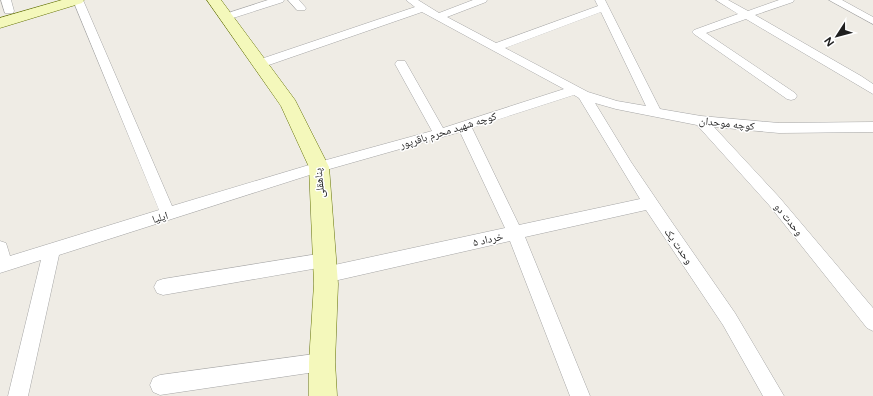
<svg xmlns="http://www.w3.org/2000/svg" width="873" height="396" font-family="Figtree,'Noto Naskh Arabic',sans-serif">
	<rect width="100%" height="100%" fill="#efece5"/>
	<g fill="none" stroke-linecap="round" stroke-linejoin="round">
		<defs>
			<g id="street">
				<polygon points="1,0 11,0 14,11 13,13 5,13"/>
				<path d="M73,0H83L172,206L319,162L432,131L395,64L397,61H405L443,128L564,89L422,12L263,67H255L253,64L255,61L415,7L406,0H418L439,13L473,0H487L486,2L447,17L496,43L598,6L595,0H605L660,109L701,116L779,123L873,122V132L779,133L714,127L779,197L873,308V331L867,328L769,205L697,125L616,109L595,103L631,162L669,218L735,313L784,396H763L723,325L646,210L525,237L590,396H570L510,241L325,283L319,280L317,275L319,270L325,267L505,228L460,132L319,172L59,255L28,396H8L41,260L0,273V241L6,243L10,256L159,210ZM601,12L646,106L617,101L588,92L505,48ZM574,95L579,98L640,199L519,225L472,128Z"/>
				<polygon points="268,0 284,0 283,2 230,19 222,19 221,17 222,15"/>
				<polygon points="288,0 299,0 306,8 305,10 297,10"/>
				<polygon points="716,0 728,0 748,11 779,0 794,0 793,2 755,15 861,76 873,84 873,94 746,19 706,33 795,93 797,96 795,99 791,100 787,99 694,34 692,32 694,30 738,14"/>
				<polygon points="829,0 842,0 873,17 873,24"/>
				<polygon points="324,253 330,255 332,260 330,265 324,267 163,295 157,293 154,287 157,281 163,279"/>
				<polygon points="322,353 329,355 331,362 329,369 322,371 160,395 153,392 150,385 153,378 160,375"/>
			</g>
			<g id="secondary">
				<polygon points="62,0 84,0 82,3 0,28 0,18"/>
				<polygon points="207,0 221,0 295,100 329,167 338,284 335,362 337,396 309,396 309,362 314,284 309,167 281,106"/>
			</g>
		</defs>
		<!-- street casing -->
		<use href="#street" stroke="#a6a6a6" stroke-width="1"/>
		<!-- secondary casing -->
		<use href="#secondary" stroke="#667408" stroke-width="1"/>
		<!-- street -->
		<use href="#street" fill="#fff" fill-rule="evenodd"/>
		<!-- secondary -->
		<use href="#secondary" fill="#f4f8bb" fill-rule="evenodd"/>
	</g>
	<g text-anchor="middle" stroke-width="3" stroke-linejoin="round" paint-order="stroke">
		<!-- street labels -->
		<g font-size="11" fill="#1f1f1f" stroke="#fff">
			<text transform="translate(727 123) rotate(6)" y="4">کوچه موحدان</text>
			<text transform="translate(448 130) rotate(-17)" y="4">کوچه شهید محرم باقرپور</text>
			<text transform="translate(319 183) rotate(-96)" y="4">پناهقلی</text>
			<text transform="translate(160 217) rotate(-17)" y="4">ایلیا</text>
			<text transform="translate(789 219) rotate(51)" y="4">وحدت دو</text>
			<text transform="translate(488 239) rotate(-13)" y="4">خرداد ۵</text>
			<text transform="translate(679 246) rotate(55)" y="4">وحدت یک</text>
		</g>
	</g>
	<!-- north arrow -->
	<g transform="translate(837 36) rotate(234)" stroke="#ffffff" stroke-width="3" paint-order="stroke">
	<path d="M0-3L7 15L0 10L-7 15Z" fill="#1f1f1f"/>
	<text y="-6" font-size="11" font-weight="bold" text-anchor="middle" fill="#1f1f1f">N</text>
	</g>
</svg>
